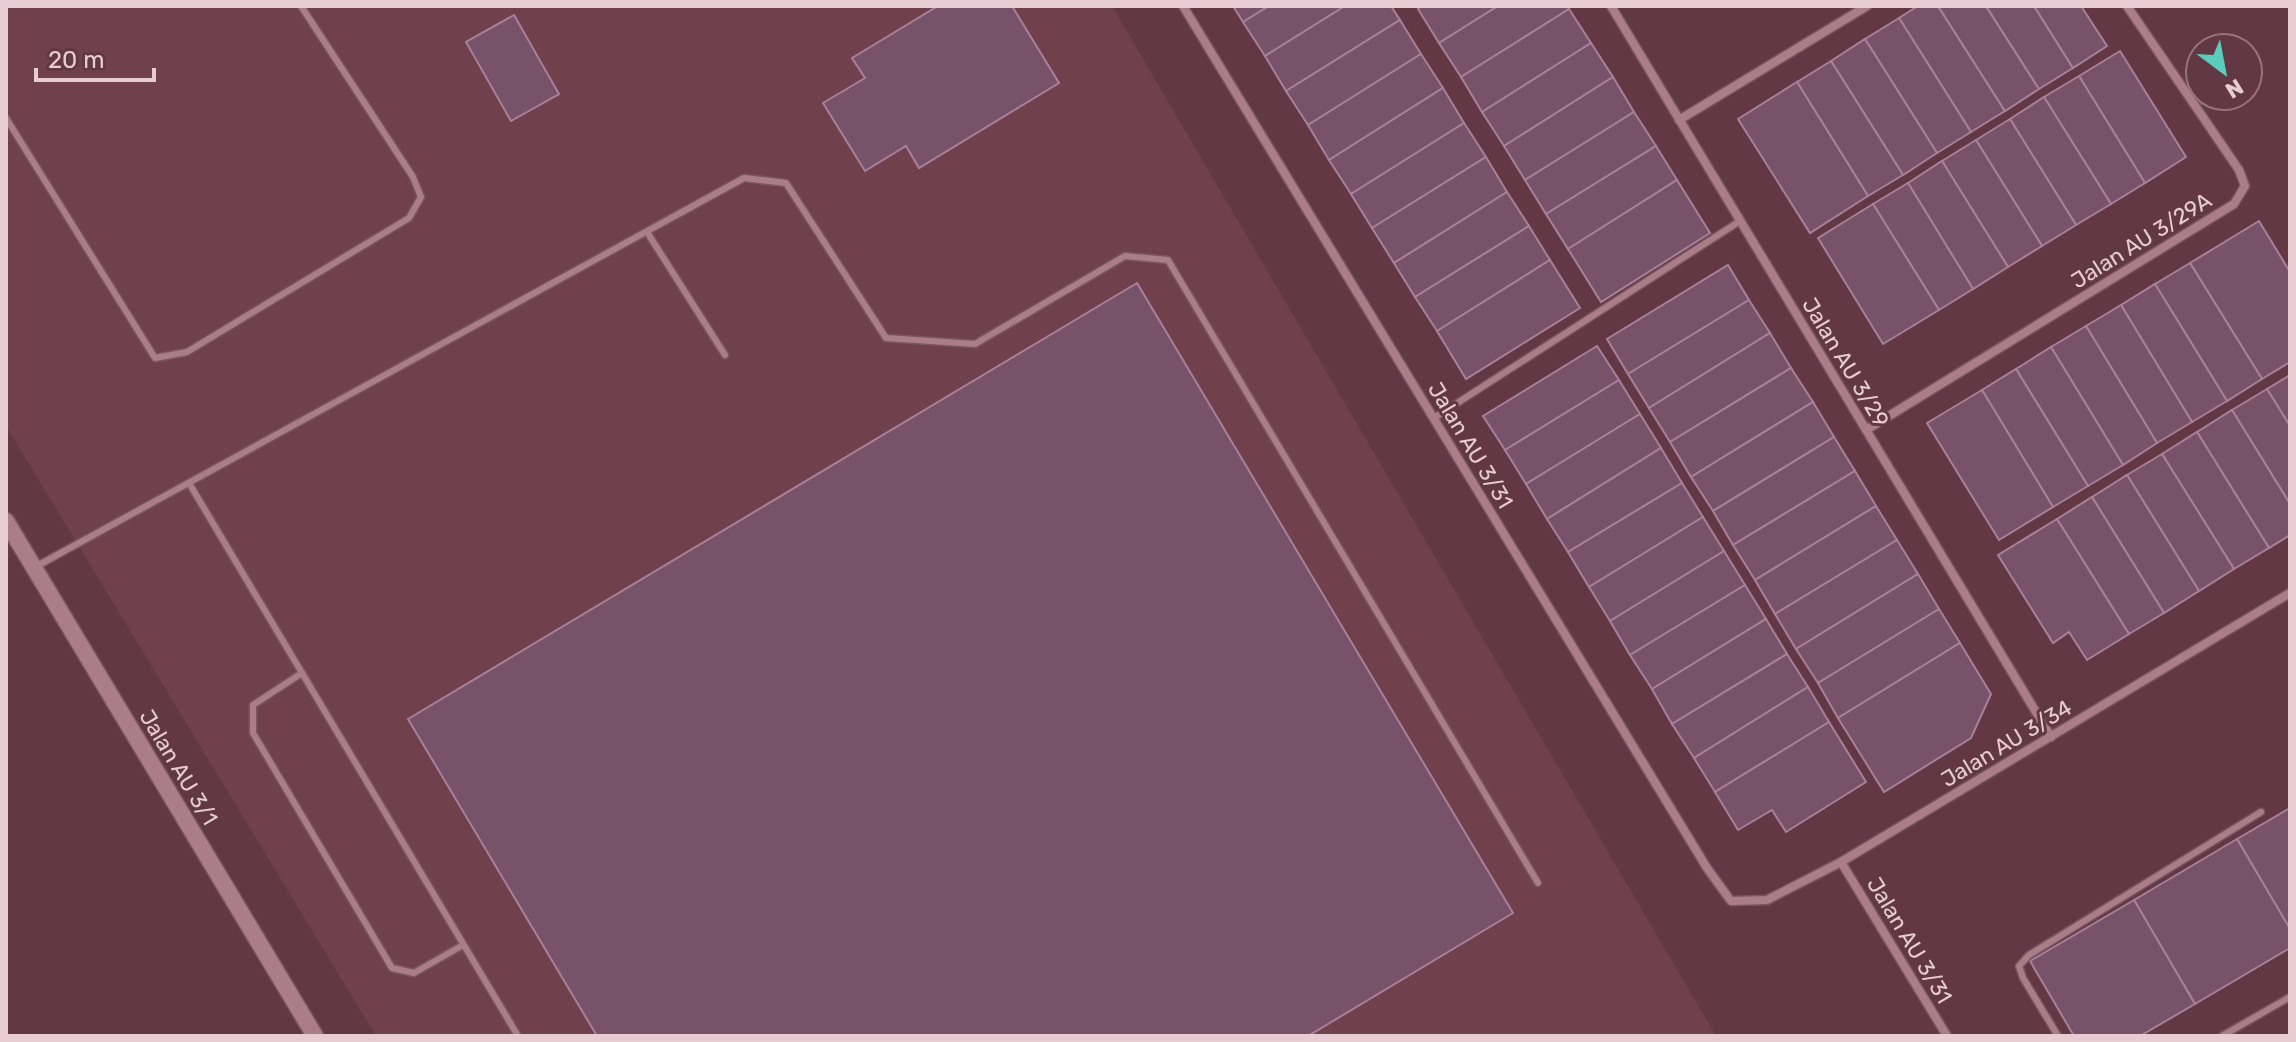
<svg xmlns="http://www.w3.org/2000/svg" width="2296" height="1042" font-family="Rubik,sans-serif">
	<rect width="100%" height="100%" fill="#613843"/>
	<!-- built -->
	<polygon fill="#70404d" points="6,6 1112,6 1716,1036 376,1036 6,426"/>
	<!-- building -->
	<g fill="#775269" stroke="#a88098" stroke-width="2">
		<polygon points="938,6 1012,6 1059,83 919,168 906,146 865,171 823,103 865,78 852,58"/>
		<polygon points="1233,6 1269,6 1243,22"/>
		<polygon points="1269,6 1345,6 1265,56 1243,22"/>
		<polygon points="1345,6 1391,6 1400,20 1286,91 1265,56"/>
		<polygon points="1422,6 1498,6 1439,43 1418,9"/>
		<polygon points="1498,6 1567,6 1569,9 1461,77 1439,43"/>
		<polygon points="1918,6 1938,6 2005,111 1971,132 1899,18"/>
		<polygon points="1938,6 1986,6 2039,89 2005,111"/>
		<polygon points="1986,6 2034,6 2073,68 2039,89"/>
		<polygon points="2034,6 2081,6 2107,46 2073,68"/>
		<polygon points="1569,9 1591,43 1482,112 1461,77"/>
		<polygon points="514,15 559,94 511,121 466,42"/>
		<polygon points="1899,18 1971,132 1937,153 1865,39"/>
		<polygon points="1400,20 1421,54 1308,125 1286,91"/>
		<polygon points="1865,39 1937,153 1903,175 1831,61"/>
		<polygon points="1591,43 1613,77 1504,146 1482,112"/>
		<polygon points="2120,51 2186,157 2145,183 2079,76"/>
		<polygon points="1421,54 1443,88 1329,160 1308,125"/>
		<polygon points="1831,61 1903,175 1868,196 1797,82"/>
		<polygon points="2079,76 2145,183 2111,204 2044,97"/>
		<polygon points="1613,77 1634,112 1525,180 1504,146"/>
		<polygon points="1797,82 1868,196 1810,233 1738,119"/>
		<polygon points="1443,88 1464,123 1351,194 1329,160"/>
		<polygon points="2044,97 2111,204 2076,225 2010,119"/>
		<polygon points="1634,112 1656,146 1546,214 1525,180"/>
		<polygon points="2010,119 2076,225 2042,246 1976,140"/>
		<polygon points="1464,123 1486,157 1372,228 1351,194"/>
		<polygon points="1976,140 2042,246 2008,267 1942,161"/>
		<polygon points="1656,146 1677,180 1568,249 1546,214"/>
		<polygon points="1486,157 1507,192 1394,263 1372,228"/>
		<polygon points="1942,161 2008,267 1973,289 1908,183"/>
		<polygon points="1677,180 1710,233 1601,302 1568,249"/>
		<polygon points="1908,183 1973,289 1939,310 1873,204"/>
		<polygon points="1507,192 1529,226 1415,297 1394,263"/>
		<polygon points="1873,204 1939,310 1883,344 1818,238"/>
		<polygon points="2259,221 2290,272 2290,362 2262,379 2190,263"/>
		<polygon points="1529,226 1550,260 1437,331 1415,297"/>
		<polygon points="1550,260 1580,308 1466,379 1437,331"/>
		<polygon points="2190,263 2262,379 2227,401 2155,284"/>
		<polygon points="1728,265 1749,300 1628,374 1607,339"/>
		<polygon points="1137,283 1513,913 1308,1036 597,1036 408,719"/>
		<polygon points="2155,284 2227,401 2192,422 2121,305"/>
		<polygon points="1749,300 1770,333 1649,408 1628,374"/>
		<polygon points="2121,305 2192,422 2157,443 2086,326"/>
		<polygon points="2086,326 2157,443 2123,465 2051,347"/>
		<polygon points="1770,333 1791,368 1670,442 1649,408"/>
		<polygon points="1597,346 1619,380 1505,450 1483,416"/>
		<polygon points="2051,347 2123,465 2088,486 2016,369"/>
		<polygon points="1791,368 1813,402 1691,477 1670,442"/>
		<polygon points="2016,369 2088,486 2053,507 1982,390"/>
		<polygon points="2290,375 2290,426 2267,389"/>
		<polygon points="1619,380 1640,414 1526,484 1505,450"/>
		<polygon points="2267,389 2290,426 2290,504 2232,410"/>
		<polygon points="1982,390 2053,507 1999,540 1927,423"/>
		<polygon points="1813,402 1834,437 1713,511 1691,477"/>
		<polygon points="2232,410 2290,504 2290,535 2269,548 2197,432"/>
		<polygon points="1640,414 1661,448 1547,519 1526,484"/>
		<polygon points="2197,432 2269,548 2234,569 2162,454"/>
		<polygon points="1834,437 1855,471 1733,545 1713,511"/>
		<polygon points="1661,448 1682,483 1568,552 1547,519"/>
		<polygon points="2162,454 2234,569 2199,591 2127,475"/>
		<polygon points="1855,471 1876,506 1755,580 1733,545"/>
		<polygon points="2127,475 2199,591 2164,613 2092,497"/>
		<polygon points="1682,483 1703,517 1589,587 1568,552"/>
		<polygon points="2092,497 2164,613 2129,634 2057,519"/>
		<polygon points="1876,506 1897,540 1775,614 1755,580"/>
		<polygon points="1703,517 1724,551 1610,621 1589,587"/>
		<polygon points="2057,519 2129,634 2087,660 2069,632 2053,643 1998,555"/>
		<polygon points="1897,540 1918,574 1796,649 1775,614"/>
		<polygon points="1724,551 1745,585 1630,655 1610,621"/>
		<polygon points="1918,574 1939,609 1818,683 1796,649"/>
		<polygon points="1745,585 1766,619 1652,689 1630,655"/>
		<polygon points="1939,609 1960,643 1838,718 1818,683"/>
		<polygon points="1766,619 1787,654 1672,724 1652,689"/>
		<polygon points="1960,643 1991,694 1971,738 1884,792 1838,718"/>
		<polygon points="1787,654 1808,687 1694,758 1672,724"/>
		<polygon points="1808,687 1829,722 1715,792 1694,758"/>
		<polygon points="1829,722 1866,782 1786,832 1772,810 1738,830 1715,792"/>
		<polygon points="2290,808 2290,929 2237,839"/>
		<polygon points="2237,839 2290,929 2290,948 2195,1004 2134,900"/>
		<polygon points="2134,900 2195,1004 2140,1036 2074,1036 2030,961"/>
	</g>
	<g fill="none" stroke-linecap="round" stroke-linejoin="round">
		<defs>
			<g id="lane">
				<polyline points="6,118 155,358 187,352 409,218 421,197 413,177 301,6"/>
				<polyline points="647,232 725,355"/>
				<polyline points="1434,418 1740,221"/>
				<polyline points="189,483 518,1036"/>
				<polyline points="37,566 744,178 786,183 886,338 975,344 1125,256 1168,260 1538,883"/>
				<polyline points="302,673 253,705 253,733 392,968 414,973 463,945"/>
				<polyline points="2058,1036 2023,978 2019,966 2029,955 2261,812"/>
				<polyline points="2222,1036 2290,997"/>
			</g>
			<g id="street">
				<polyline points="1183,6 1707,868 1731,901 1767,900 1841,862 2290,593"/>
				<polyline points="1611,6 2051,737"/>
				<polyline points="1679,120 1867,6"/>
				<polyline points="1866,430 2234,204 2245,186 2239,170 2127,6"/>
				<polyline points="1841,862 1947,1036"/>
			</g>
			<polyline id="secondary" points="6,521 315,1036"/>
		</defs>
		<!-- lane casing -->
		<use href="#lane" stroke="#785760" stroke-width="9"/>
		<!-- street casing -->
		<use href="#street" stroke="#785760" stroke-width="11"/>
		<!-- secondary casing -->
		<use href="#secondary" stroke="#785760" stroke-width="19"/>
		<!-- lane -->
		<use href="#lane" stroke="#ab7d89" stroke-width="6"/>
		<!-- street -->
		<use href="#street" stroke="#ab7d89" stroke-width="8"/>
		<!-- secondary -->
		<use href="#secondary" stroke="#ab7d89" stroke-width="16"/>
	</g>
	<g text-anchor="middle" stroke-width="6" stroke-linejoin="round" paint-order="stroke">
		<!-- street labels -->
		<g font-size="22" fill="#e7cdd3" stroke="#613843">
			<text transform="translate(2141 240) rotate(-32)" y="8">Jalan AU 3/29A</text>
			<text transform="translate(1846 362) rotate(59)" y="8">Jalan AU 3/29</text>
			<text transform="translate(1471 445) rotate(59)" y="8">Jalan AU 3/31</text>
			<text transform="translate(2006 743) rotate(-31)" y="8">Jalan AU 3/34</text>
			<text transform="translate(179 767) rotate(59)" y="8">Jalan AU 3/1</text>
			<text transform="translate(1910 940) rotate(59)" y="8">Jalan AU 3/31</text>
		</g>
	</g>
	<!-- border -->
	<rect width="2296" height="1042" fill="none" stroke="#e7cdd3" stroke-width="16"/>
	<!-- north arrow -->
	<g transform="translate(2224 72) rotate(148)"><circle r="38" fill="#613843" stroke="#97747d" stroke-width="2"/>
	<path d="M0-6L14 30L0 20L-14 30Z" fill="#5acebd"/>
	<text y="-12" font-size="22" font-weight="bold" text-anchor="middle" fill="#e7cdd3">N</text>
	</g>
	<!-- scale -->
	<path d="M36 68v12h118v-12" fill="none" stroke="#e7cdd3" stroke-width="4"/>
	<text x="48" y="68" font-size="24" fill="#e7cdd3" stroke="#613843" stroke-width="6" paint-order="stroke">20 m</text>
</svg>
